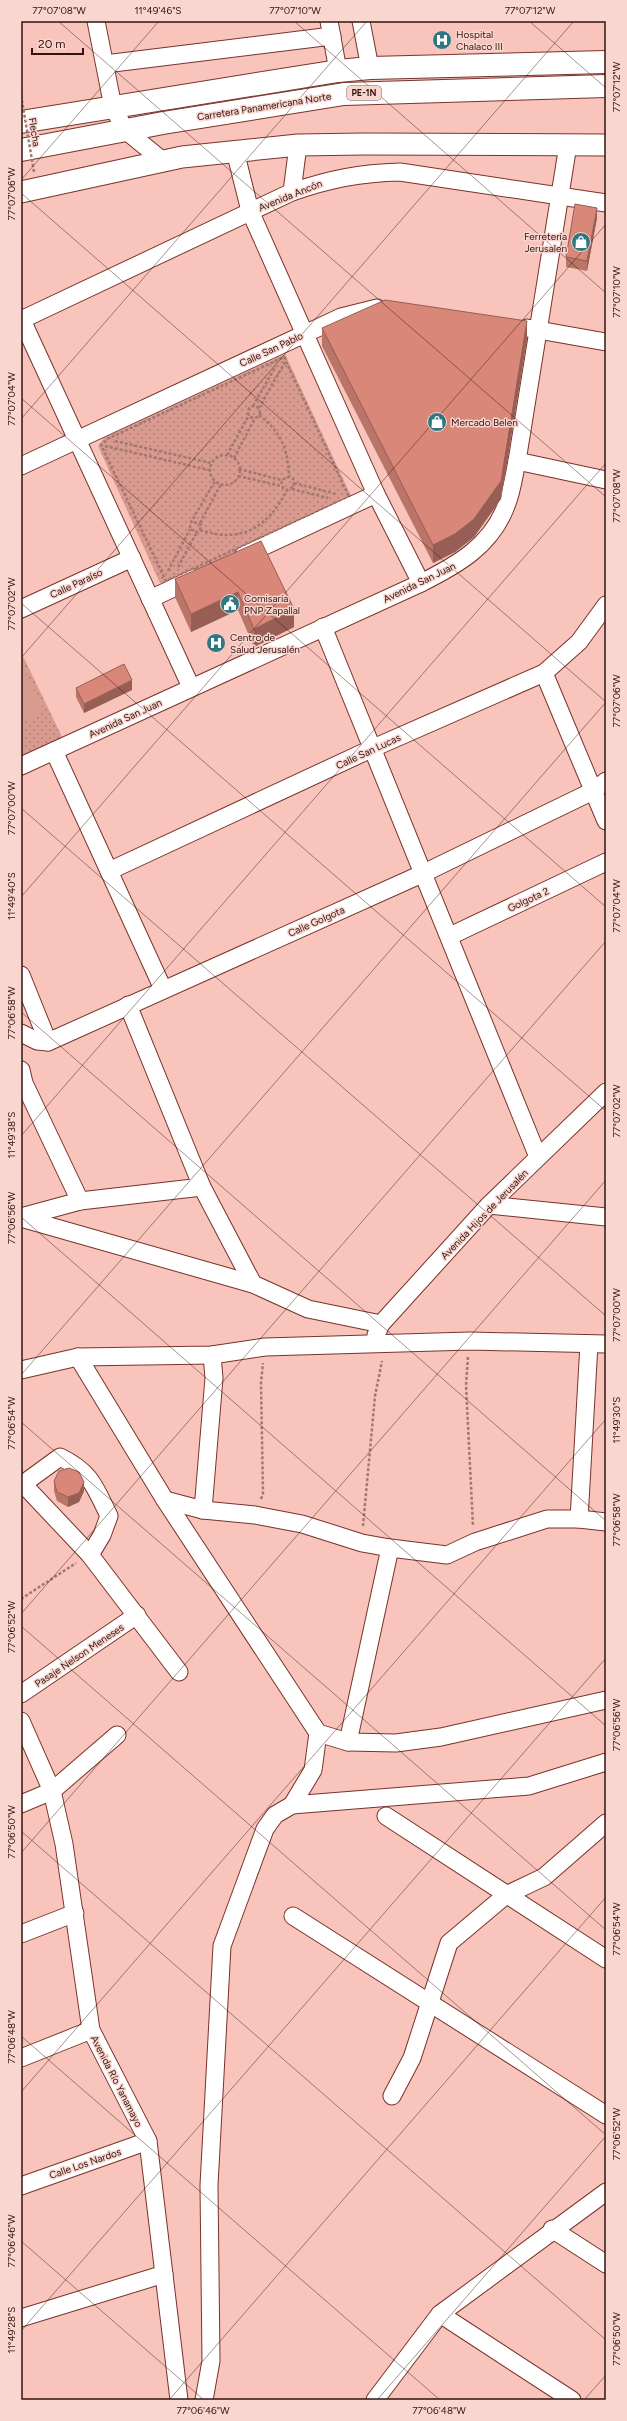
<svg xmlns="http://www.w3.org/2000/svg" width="627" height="2421" font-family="Figtree,sans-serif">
	<defs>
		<pattern id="grass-dots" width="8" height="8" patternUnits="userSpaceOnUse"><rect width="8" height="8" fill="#d99a8f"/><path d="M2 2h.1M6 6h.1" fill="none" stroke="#b17c73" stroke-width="1.8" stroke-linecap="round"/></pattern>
	</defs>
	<rect width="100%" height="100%" fill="#f8c4bb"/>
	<!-- grass -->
	<g fill="url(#grass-dots)">
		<polygon points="285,354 352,498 168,583 160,583 98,446 104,438"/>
		<polygon points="21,652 63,739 21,757"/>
	</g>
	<!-- garden -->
	<polygon fill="#d99a8f" points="21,664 45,712 21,724"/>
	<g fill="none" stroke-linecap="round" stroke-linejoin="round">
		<defs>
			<g id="minor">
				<polyline points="96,21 113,107 125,130 163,161"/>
				<polyline points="329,21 338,71"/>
				<polyline points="361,21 370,68"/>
				<polyline points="105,64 332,36"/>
				<polyline points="235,151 250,211 376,494 421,583"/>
				<polyline points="292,192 298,145"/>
				<polyline points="21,318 191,687"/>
				<path d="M21,320L292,192C330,179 360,173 400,172L606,203"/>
				<polyline points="527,328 606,342"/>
				<polyline points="517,461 606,480"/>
				<polyline points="21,466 341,317 377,308"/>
				<polyline points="243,556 376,494"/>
				<polyline points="150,599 195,578"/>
				<polyline points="21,609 132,558"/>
				<polyline points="323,627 538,1157"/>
				<polyline points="544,673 606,821"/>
				<polyline points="54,751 163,989"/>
				<path d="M21,766L421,583C457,565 491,546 506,506C512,492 514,475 517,461L568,145"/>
				<polyline points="109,871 371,749 544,673 579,642 606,605"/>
				<polyline points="450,936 606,862"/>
				<polyline points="21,975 48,1042"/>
				<polyline points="128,1005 202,1187 253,1284"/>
				<polyline points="21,1033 37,1041 48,1042 424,873 593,791 606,781"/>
				<polyline points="21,1070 24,1083 80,1201"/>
				<polyline points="489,1205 606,1217"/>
				<polyline points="21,1217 80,1201 202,1187"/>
				<polyline points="21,1218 253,1284 308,1309 381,1324"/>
				<polyline points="376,1335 381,1324 489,1205 606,1092"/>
				<polyline points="78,1357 165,1500 318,1733 348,1742 396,1743 441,1737 606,1700"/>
				<polyline points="21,1370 78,1357 212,1355 265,1347 470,1341 606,1344"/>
				<polyline points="21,1484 23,1484 90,1555 179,1672"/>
				<path d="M23,1484L60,1457C91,1472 95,1487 109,1516L102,1535L90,1555"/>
				<polyline points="165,1500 203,1510 255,1515 302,1524 362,1543 390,1548 447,1555 475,1542 547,1519 579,1519 606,1522"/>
				<polyline points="203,1510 214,1378 212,1355"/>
				<polyline points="579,1519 589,1344"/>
				<polyline points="21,1694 137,1615"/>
				<polyline points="21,1721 52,1791 64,1844 91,2030 148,2141 179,2400"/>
				<polyline points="348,1742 390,1548"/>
				<polyline points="21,1804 52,1791 117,1735"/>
				<polyline points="292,1805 529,1786 606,1762"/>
				<polyline points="386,1816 606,1959"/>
				<polyline points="293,1916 606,2115"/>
				<polyline points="21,1934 75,1913"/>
				<polyline points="21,2058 91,2030"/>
				<polyline points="392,2096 412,2058 449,1943 506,1895 544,1877 606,1823"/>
				<polyline points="21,2186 148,2141"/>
				<polyline points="552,2229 606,2264"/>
				<polyline points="440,2314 572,2400"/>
				<polyline points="21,2318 164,2274"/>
				<polyline points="204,2400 211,2361 209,2185 222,1946 265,1829 275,1815 292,1805 313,1770 318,1733"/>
				<polyline points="375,2400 440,2314 606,2192"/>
			</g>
			<polyline id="major" points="21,192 182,157 298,145 364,144 606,145"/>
			<g id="highway">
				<polyline points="21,122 338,71 370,68 606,62"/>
				<polyline points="21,150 163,123 344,94 606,86"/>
			</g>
		</defs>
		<!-- minor casing -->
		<use href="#minor" stroke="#7a3329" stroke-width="19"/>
		<!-- major casing -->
		<use href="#major" stroke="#7a3329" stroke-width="23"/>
		<!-- highway casing -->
		<use href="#highway" stroke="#7a3329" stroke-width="24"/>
		<!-- path -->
		<g stroke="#a27871" stroke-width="2.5" stroke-dasharray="3 2" stroke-linecap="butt">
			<polygon points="284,357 349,497 166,581 101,445 107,439"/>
			<circle cx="254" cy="412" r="6"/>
			<polyline points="253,406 276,366"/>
			<polyline points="259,408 285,362"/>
			<path d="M259,415C281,432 288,449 289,477"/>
			<polyline points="115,441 211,463"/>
			<polyline points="105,446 209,470"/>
			<polyline points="227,455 249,415"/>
			<circle cx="225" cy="470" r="15"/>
			<polyline points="234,458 255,418"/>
			<polyline points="239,469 281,480 289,477 293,479 294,486 287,490 283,488 281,480"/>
			<polyline points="238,476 281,486"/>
			<polyline points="294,483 336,494"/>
			<polyline points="292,489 328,498"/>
			<polyline points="194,522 201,525 200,530 197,532 190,529 190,524 215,481"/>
			<polyline points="200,523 221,484"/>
			<path d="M200,530C242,544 268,527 287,490"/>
			<polyline points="178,567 197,532"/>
			<polyline points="168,571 190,529"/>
			<polyline points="468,1357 466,1385 473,1526"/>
			<polyline points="261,1499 263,1494 261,1383 263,1363"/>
			<polyline points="363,1526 375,1396 382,1361"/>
			<polyline points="21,1599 76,1563"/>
		</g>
		<!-- minor -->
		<use href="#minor" stroke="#fff" stroke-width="17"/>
		<!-- major -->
		<use href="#major" stroke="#fff" stroke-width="21"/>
		<!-- highway -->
		<use href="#highway" stroke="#fff" stroke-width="22"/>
		<!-- path-bridge -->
		<polyline stroke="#a27871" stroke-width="2.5" stroke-dasharray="3 2" stroke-linecap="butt" points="21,95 34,172"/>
	</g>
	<!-- wall -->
	<g fill="#ba7468">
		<polygon points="597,218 587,271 566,267 566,257"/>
		<polygon points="322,328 527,339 501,499 474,537 455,552 433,563 322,346"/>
		<polygon points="261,541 294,627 254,647 238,610 191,632 175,597 175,579"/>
		<polygon points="76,688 132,690 84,713 76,697"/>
		<polygon points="54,1481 84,1491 79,1502 68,1507 57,1501 54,1491"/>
	</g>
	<!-- shaded-wall -->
	<g fill="#975e55">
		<polygon points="597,208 597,218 587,271 587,261"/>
		<polygon points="527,321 527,339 501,499 474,537 455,552 433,563 433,545"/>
		<polygon points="238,592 238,610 191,632 191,614"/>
		<polygon points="294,609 294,627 254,647 254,629"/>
		<polygon points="132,680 132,690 84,713 84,704"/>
		<polygon points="84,1482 84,1491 79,1502 68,1507 68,1497"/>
	</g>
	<!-- building -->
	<g fill="#d88779" stroke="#975e55">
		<polygon points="575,204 597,208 587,261 566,257"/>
		<polygon points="385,300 527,321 501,481 474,519 455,534 433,545 322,328"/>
		<polygon points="261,541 294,609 254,629 238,592 191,614 175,579"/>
		<polygon points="124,664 132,680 84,704 76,688"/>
		<polygon points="69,1468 79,1472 84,1482 79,1493 68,1497 57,1492 54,1481 59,1471"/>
	</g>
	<!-- ticks -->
	<path fill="none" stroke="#32140f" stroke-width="1" stroke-opacity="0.45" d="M58,21L606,497M294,21L606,293M529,21L606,88M21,180L159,21M21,193L606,702M21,398L606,907M21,419L367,21M21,603L606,1111M21,658L574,21M21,808L606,1316M21,897L606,224M21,1012L606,1521M21,1136L606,463M21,1217L606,1726M21,1375L606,702M21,1422L606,1930M21,1614L606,941M21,1626L606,2135M21,1831L606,2340M21,1853L606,1180M21,2036L440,2400M21,2092L606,1419M21,2241L204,2400M21,2331L606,1658M169,2400L606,1897M377,2400L606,2136M584,2400L606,2375"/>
	<!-- icons -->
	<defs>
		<symbol id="hospital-disc" viewBox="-11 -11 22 22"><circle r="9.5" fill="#307783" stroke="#f9d6cf"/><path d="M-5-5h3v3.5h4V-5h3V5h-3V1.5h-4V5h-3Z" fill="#fff"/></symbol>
		<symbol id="shop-disc" viewBox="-11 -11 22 22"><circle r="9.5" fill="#307783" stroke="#f9d6cf"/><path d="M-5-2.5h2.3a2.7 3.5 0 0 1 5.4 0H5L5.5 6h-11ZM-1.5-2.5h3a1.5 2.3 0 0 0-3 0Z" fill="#fff"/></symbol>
		<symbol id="civic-disc" viewBox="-11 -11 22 22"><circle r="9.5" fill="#307783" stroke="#f9d6cf"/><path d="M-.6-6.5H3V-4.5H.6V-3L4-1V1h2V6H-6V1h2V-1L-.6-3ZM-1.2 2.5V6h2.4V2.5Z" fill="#fff"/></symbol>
	</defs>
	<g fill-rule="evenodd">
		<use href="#hospital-disc" x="431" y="29" width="22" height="22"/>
		<use href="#shop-disc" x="570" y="231" width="22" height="22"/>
		<use href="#shop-disc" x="426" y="411" width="22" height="22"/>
		<use href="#civic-disc" x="219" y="593" width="22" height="22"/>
		<use href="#hospital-disc" x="205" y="632" width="22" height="22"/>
	</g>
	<g text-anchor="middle" stroke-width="3" stroke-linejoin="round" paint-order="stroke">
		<!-- shield labels -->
		<rect fill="#f9d6cf" stroke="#6e4e49" stroke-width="1" x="347" y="86" width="34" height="14" rx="3"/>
		<g font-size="9" font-weight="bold" fill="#32140f">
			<text x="364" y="96">PE-1N</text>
		</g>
		<!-- poi labels -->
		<g font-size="10" fill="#32140f" stroke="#f9d6cf" text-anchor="start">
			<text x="456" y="38">Hospital<tspan x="456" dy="12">Chalaco III</tspan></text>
			<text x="567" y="240" text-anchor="end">Ferretería<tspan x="567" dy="12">Jerusalen</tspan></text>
			<text x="451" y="426">Mercado Belen</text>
			<text x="244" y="602">Comisaría<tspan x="244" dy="12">PNP Zapallal</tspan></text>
			<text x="230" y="641">Centro de<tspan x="230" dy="12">Salud Jerusalén</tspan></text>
		</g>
		<!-- street labels -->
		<g font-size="10" fill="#32140f" stroke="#f9d6cf">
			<text transform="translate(264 106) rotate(-9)" y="4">Carretera Panamericana Norte</text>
			<text transform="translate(35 132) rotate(81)" y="4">Flecha</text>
			<text transform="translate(290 195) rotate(-22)" y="4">Avenida Ancón</text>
			<text transform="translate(271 349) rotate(-25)" y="4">Calle San Pablo</text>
			<text transform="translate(419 582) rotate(-26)" y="4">Avenida San Juan</text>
			<text transform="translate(76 583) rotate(-25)" y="4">Calle Paraíso</text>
			<text transform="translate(125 718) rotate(-25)" y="4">Avenida San Juan</text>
			<text transform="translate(368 751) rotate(-25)" y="4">Calle San Lucas</text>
			<text transform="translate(528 899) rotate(-25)" y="4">Golgota 2</text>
			<text transform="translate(316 921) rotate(-24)" y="4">Calle Golgota</text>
			<text transform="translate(484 1214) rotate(-46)" y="4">Avenida Hijos de Jerusalén</text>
			<text transform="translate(79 1655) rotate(-34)" y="4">Pasaje Nelson Meneses</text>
			<text transform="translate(117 2081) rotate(63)" y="4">Avenida Río Yanamayo</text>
			<text transform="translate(85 2163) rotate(-19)" y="4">Calle Los Nardos</text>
		</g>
	</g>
	<!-- border -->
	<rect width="627" height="2421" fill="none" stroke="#f9d6cf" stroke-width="44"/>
	<!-- scale -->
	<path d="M32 48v6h51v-6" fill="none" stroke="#32140f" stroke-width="2"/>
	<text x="38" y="48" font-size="12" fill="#32140f" stroke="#f9d6cf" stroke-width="3" paint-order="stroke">20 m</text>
	<rect x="22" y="22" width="583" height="2377" fill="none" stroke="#32140f" stroke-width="1.5"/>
	<g font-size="10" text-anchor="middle" fill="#32140f">
		<text x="59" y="14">77°07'08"W</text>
		<text x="158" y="14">11°49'46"S</text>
		<text x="295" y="14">77°07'10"W</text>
		<text x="530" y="14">77°07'12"W</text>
		<text transform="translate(616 87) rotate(-90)" y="4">77°07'12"W</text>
		<text transform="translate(11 194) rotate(-90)" y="4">77°07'06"W</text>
		<text transform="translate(616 292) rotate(-90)" y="4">77°07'10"W</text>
		<text transform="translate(11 399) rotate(-90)" y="4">77°07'04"W</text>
		<text transform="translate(616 496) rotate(-90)" y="4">77°07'08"W</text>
		<text transform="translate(11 604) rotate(-90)" y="4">77°07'02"W</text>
		<text transform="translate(616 701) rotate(-90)" y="4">77°07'06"W</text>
		<text transform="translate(11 808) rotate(-90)" y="4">77°07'00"W</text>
		<text transform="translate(11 896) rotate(-90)" y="4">11°49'40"S</text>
		<text transform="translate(616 906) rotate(-90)" y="4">77°07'04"W</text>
		<text transform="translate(11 1013) rotate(-90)" y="4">77°06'58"W</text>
		<text transform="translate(616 1111) rotate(-90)" y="4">77°07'02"W</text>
		<text transform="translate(11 1135) rotate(-90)" y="4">11°49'38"S</text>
		<text transform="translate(11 1218) rotate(-90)" y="4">77°06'56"W</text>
		<text transform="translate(616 1315) rotate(-90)" y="4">77°07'00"W</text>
		<text transform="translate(616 1420) rotate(-90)" y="4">11°49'30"S</text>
		<text transform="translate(11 1423) rotate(-90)" y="4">77°06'54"W</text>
		<text transform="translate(616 1520) rotate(-90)" y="4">77°06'58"W</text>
		<text transform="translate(11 1627) rotate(-90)" y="4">77°06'52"W</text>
		<text transform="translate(616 1725) rotate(-90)" y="4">77°06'56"W</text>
		<text transform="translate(11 1832) rotate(-90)" y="4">77°06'50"W</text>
		<text transform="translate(616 1929) rotate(-90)" y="4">77°06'54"W</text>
		<text transform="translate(11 2037) rotate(-90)" y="4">77°06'48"W</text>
		<text transform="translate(616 2134) rotate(-90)" y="4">77°06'52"W</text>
		<text transform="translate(11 2241) rotate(-90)" y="4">77°06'46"W</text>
		<text transform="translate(11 2330) rotate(-90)" y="4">11°49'28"S</text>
		<text transform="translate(616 2339) rotate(-90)" y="4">77°06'50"W</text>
		<text x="203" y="2414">77°06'46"W</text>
		<text x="439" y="2414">77°06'48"W</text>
	</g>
</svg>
